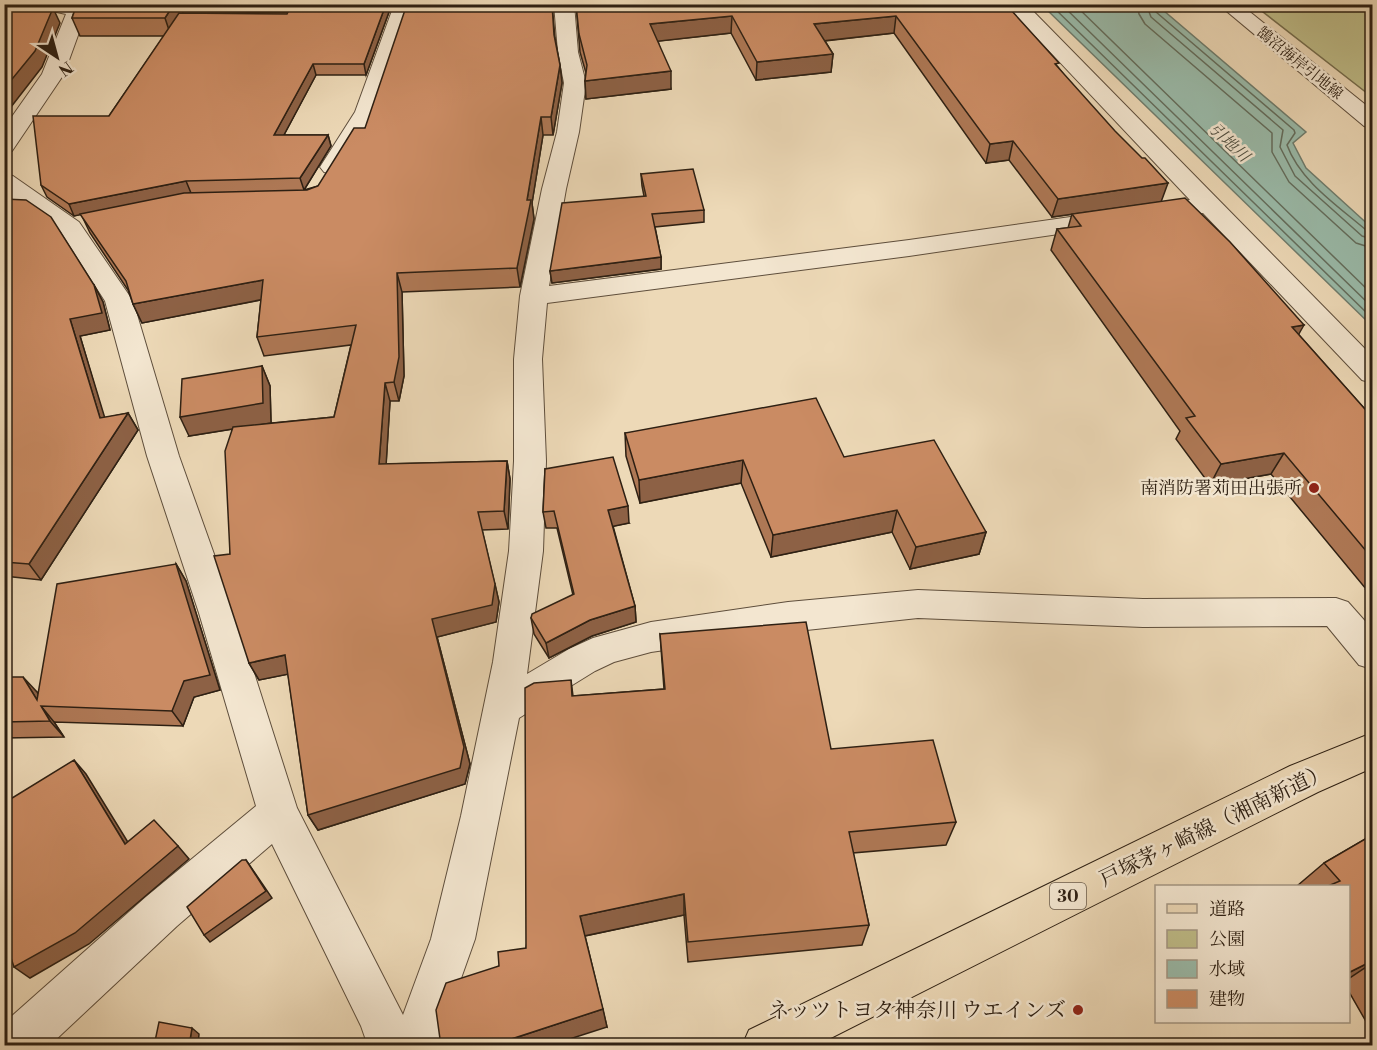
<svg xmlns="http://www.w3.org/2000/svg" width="1377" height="1050" font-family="'Libre Bodoni','Noto Serif JP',serif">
	<rect width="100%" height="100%" fill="#edd9b7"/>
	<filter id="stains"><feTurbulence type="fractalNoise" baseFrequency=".00333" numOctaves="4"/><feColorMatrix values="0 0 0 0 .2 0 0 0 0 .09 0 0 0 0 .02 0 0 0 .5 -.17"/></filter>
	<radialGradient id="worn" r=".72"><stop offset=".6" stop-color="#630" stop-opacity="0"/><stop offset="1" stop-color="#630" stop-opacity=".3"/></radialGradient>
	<!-- green -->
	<polygon fill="#bfbd89" stroke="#766e4e" stroke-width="1.5" points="1254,5 1372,5 1372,97"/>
	<!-- water -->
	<polygon fill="#9abbaa" stroke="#6f7d6e" stroke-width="1.5" points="1042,5 1157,5 1306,132 1293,143 1306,168 1372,228 1372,326"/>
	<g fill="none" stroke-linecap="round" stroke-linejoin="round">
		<!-- shore -->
		<g stroke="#646e5e" stroke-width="1.5">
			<polyline points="1050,4 1372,318"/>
			<polyline points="1061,4 1372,307"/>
			<polyline points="1074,4 1372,294"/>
			<polyline points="1137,4 1139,14 1145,24 1272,133 1272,152 1289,182 1356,243 1372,248"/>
			<polyline points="1146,4 1151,17 1283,130 1280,147 1295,176 1362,236 1372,239"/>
			<path d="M1154,4L1156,12L1294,130L1295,133L1287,145C1300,181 1338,206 1366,230L1372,232"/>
		</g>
		<defs>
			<g id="minor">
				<polygon points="36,4 389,4 389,5 386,9 379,11 85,16 64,74 12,151 4,153 4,128 42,74 66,14 38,8"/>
				<polygon points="414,4 377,112 340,172 332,174 324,172 320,167 355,112 394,5"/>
				<polygon points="554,4 574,4 578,52 586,83 579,132 566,189 549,286 909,240 1190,200 1005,4 1026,4 1372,356 1372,383 1362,380 1203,213 909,256 547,303 542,359 546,461 543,551 527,674 569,649 593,638 651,622 788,602 918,590 1143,599 1336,598 1348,602 1372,629 1372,669 1359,665 1327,626 1143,627 918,618 788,632 651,652 614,662 595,671 519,718 475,939 437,1046 368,1046 361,1026 272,844 177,926 49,1046 4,1046 4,1023 147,896 256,806 199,613 147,456 105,301 61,232 4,193 4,174 13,176 79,222 133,301 179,456 235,613 297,808 403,1015 431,939 461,816 493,662 509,551 514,461 514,359 520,296 542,189 557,132 564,83 558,52"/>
				<polygon points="1218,4 1240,4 1372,110 1372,128 1364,126"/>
			</g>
			<polygon id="major" points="1372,733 1372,768 1318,792 815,1046 742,1046 749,1030 1290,766"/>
		</defs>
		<!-- minor casing -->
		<use href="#minor" stroke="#5e4e3c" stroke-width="2"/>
		<!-- major casing -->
		<use href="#major" stroke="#2e2013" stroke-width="2"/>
		<!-- minor -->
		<use href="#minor" fill="#f3e6d0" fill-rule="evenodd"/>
		<!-- major -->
		<use href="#major" fill="#edd9b7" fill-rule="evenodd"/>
	</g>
	<!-- wall -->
	<g fill="#ae7855" stroke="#2e2013" stroke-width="1.5">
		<polygon points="77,4 180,4 183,13 389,12 366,75 316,75 284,135 328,135 331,146 304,190 318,186 365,128 552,4 555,38 560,65 562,83 553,135 543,135 532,203 534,219 520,287 402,292 404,376 399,401 390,401 386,464 507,461 510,479 508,529 482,530 499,602 496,622 437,637 470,764 465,784 318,830 308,815 288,674 259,680 249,663 230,554 232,429 189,436 262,366 270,386 271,423 262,424 334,417 351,345 264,356 257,337 261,300 142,323 133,304 128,290 90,233 81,214 74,216 47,197 41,185 109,116 164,36 80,36 72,18"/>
		<polygon points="576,4 998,4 1058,67 1161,202 1299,335 1372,417 1372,588 1366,589 1271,474 1210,485 1176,439 1180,431 1051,250 1057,229 1068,228 1072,214 1052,217 1009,160 986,163 894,33 825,41 833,54 831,72 756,80 731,33 658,41 671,89 586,99 585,81 586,73 580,52"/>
		<polygon points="641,174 704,210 704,222 655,227 661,257 661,269 552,283 550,271 644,196 642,186"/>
		<polygon points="4,199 94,285 103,302 110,330 80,336 104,418 128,413 138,430 41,580 4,576"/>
		<polygon points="625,433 844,457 986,532 979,554 910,569 892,532 771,557 741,483 640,503 626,456"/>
		<polygon points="545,469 629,523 613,526 635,606 636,622 592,636 549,658 534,634 531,618 573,595 557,528 546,528 543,512"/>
		<polygon points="176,564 186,581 220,690 194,697 183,726 54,722 64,737 4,738 4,677 37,692 38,694"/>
		<polygon points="660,634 831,749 956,822 946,845 853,853 869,925 862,945 688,962 684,915 585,936 607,1027 499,966 526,948 571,680 573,696 664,689"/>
		<polygon points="1372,835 1372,1032 1348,990 1348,886 1297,886 1324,863"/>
	</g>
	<!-- shaded-wall -->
	<g fill="#8d6145" stroke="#2e2013" stroke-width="1.5">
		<polygon points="4,4 8,4 4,13"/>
		<polygon points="174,4 180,4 184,16 171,36 165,18"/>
		<polygon points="386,4 387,4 389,12 366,75 364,64"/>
		<polygon points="53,8 60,23 42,67 4,116 4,89"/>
		<polygon points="732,16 731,33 651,42 650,24"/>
		<polygon points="896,16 894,33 813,42 814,24"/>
		<polygon points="833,54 831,72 756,80 757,62"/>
		<polygon points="313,64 316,75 278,146 274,135"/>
		<polygon points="560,65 562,83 553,135 551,117"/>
		<polygon points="671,71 671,89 586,99 585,81"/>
		<polygon points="541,117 543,135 532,203 534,219 520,287 517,268 527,200"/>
		<polygon points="328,135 331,146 304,190 300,178"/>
		<polygon points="1013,141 1009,160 986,163 990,144"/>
		<polygon points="186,181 191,193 74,216 69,204"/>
		<polygon points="1168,183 1161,202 1052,217 1058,199"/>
		<polygon points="661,257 661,269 552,283 550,271"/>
		<polygon points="397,273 402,292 404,376 399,401 394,382"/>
		<polygon points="263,280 270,298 142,323 133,304"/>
		<polygon points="94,285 103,302 110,330 80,336 110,435 100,418 70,319"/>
		<polygon points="1304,325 1292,346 1292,327"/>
		<polygon points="262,366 270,386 271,423 189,436 180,417"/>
		<polygon points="385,383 390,401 385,483 379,464"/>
		<polygon points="128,413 138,430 41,580 29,564"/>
		<polygon points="1284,453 1271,474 1210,485 1221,464"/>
		<polygon points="743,460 741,483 640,503 639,480"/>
		<polygon points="507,461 510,479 508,529 504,511"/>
		<polygon points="628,506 629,523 610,527 608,510"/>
		<polygon points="897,510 892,532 771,557 773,535"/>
		<polygon points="986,532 979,554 910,569 916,547"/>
		<polygon points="176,564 186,581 220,690 194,697 183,726 172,711"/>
		<polygon points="1372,581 1372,588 1366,589"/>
		<polygon points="495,584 499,602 496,622 437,637 470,764 465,784 318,830 308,815 432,619"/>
		<polygon points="635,606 636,622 592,636 549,658 546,643 590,620"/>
		<polygon points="285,655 294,673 259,680 249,663"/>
		<polygon points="23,677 37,692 45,706 37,700"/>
		<polygon points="41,706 54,722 64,737 50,721"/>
		<polygon points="74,760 86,774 137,857 125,844"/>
		<polygon points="178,846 189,859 89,944 30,978 14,967"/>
		<polygon points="246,860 272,898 210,942 204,935"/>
		<polygon points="684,894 684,915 584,936 580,916"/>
		<polygon points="1372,961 1372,963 1348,979 1348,973"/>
		<polygon points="603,1009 607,1027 548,1046 490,1046"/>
		<polygon points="192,1028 199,1034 198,1046 189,1046"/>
	</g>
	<!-- building -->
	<g fill="#ca8b63" stroke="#2e2013" stroke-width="1.5">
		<polygon points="77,4 174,4 165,18 72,18"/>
		<polygon points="335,4 386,4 364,64 313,64 274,135 328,135 300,178 186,181 69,204 41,185 33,116 109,116 179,13 287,14 289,10 333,10"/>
		<polygon points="407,4 552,4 554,35 560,65 551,117 541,117 527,200 531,200 517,268 397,273 399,357 394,382 385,383 379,464 507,461 504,511 478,512 495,584 492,605 432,619 464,747 460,768 308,815 285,655 249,663 214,556 230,554 225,451 233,427 334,417 356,325 257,337 263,280 133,304 126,281 80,214 184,193 307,190 318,186 354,128 365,128"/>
		<polygon points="576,4 998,4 1004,11 1011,10 1059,63 1055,64 1115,131 1142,158 1145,158 1168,183 1058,199 1013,141 990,144 896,16 814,24 833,54 757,62 732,16 650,24 671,71 585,81 587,65 579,34"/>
		<polygon points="53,8 35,51 4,89 4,12"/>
		<polygon points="693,169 704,210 652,214 661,257 550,271 562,203 646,196 641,174"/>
		<polygon points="1185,198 1230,242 1304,325 1292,327 1372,417 1372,558 1284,453 1221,464 1186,418 1195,416 1057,229 1081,226 1072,214"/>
		<polygon points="4,199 26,200 51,217 94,285 102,313 70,319 100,418 128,413 29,564 4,562"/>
		<polygon points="262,366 263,403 180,417 182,379"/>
		<polygon points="816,398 844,457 934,440 986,532 916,547 897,510 773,535 743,460 639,480 625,433"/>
		<polygon points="613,457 628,506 608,510 635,606 590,620 546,643 531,618 532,614 574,594 554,511 543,512 545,469"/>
		<polygon points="176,564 210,675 184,681 172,711 41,706 50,721 4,722 4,677 23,677 37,700 57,584"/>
		<polygon points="806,622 831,749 933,740 956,822 849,832 869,925 688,942 684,894 580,916 603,1009 490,1046 441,1046 436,1010 446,983 499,966 498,952 526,948 525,688 534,683 571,680 572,696 665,689 660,634"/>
		<polygon points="74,760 125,844 154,820 178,846 75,933 14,967 4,937 4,803"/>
		<polygon points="1372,835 1372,961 1348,973 1348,886 1328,886 1340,881 1324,863"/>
		<polygon points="242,860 246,860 266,891 204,935 187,907"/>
		<polygon points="159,1022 192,1028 189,1046 154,1046"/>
	</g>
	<!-- markers -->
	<g fill="#8f2418" stroke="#f3e6d0" stroke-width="2">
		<circle cx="1314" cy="488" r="6"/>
		<circle cx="1078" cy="1010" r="6"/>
	</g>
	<g text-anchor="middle" stroke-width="5" stroke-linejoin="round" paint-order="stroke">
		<!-- far-street labels -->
		<g font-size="15" fill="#2e2013" stroke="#f3e6d0">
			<text transform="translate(1300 63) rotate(39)" y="5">鵠沼海岸引地線</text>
		</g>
		<!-- far-water labels -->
		<g font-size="16" font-style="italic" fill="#4e4e40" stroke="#f3e6d0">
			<text transform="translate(1230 142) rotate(43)" y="6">引地川</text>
		</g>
		<!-- shield labels -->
		<rect fill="#f3e6d0" stroke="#695b4c" stroke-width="1.5" x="1050" y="883" width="36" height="26" rx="4.5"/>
		<g font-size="16" font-weight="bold" fill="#2e2013">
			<text x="1068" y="902">30</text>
		</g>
		<!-- poi labels -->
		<g font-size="18" fill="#2e2013" stroke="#f3e6d0" text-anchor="end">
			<text x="1302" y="494">南消防署苅田出張所</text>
		</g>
		<!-- near-street labels -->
		<g font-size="21" fill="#2e2013" stroke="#f3e6d0">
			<text transform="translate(1214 825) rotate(-26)" y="7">戸塚茅ヶ崎線（湘南新道）</text>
		</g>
		<!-- near-poi labels -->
		<g font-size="21" fill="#2e2013" stroke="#f3e6d0" text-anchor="end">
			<text x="1066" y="1017">ネッツトヨタ神奈川 ウエインズ</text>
		</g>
	</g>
	<!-- margin -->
	<rect width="1377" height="1050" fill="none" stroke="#edd9b7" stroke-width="24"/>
	<rect x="6" y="6" width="1365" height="1038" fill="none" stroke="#2e2013" stroke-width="3"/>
	<rect x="12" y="12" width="1353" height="1026" fill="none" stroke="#2e2013" stroke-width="1.5"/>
	<!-- legend -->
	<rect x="1155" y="885" width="195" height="138" fill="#f3e6d0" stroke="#a49784" stroke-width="1.5"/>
	<rect x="1167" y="904" width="30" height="9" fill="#edd9b7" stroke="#a49784" stroke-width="1.5"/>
	<text x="1209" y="915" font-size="18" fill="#2e2013">道路</text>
	<rect x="1167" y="930" width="30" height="18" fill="#bfbd89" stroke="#a49784" stroke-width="1.5"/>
	<text x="1209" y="945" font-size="18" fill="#2e2013">公園</text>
	<rect x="1167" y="960" width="30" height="18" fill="#9abbaa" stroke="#a49784" stroke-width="1.5"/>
	<text x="1209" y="975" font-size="18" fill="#2e2013">水域</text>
	<rect x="1167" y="990" width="30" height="18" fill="#ca8b63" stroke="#a49784" stroke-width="1.5"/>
	<text x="1209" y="1005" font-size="18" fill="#2e2013">建物</text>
	<!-- north arrow -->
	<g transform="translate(57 57) rotate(144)" stroke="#f3e6d0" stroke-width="4.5" paint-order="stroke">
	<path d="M0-4.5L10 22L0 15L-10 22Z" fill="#2e2013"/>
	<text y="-9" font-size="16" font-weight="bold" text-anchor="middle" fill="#2e2013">N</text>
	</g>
	<rect width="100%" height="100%" filter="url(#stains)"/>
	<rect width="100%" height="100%" fill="url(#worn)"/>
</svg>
